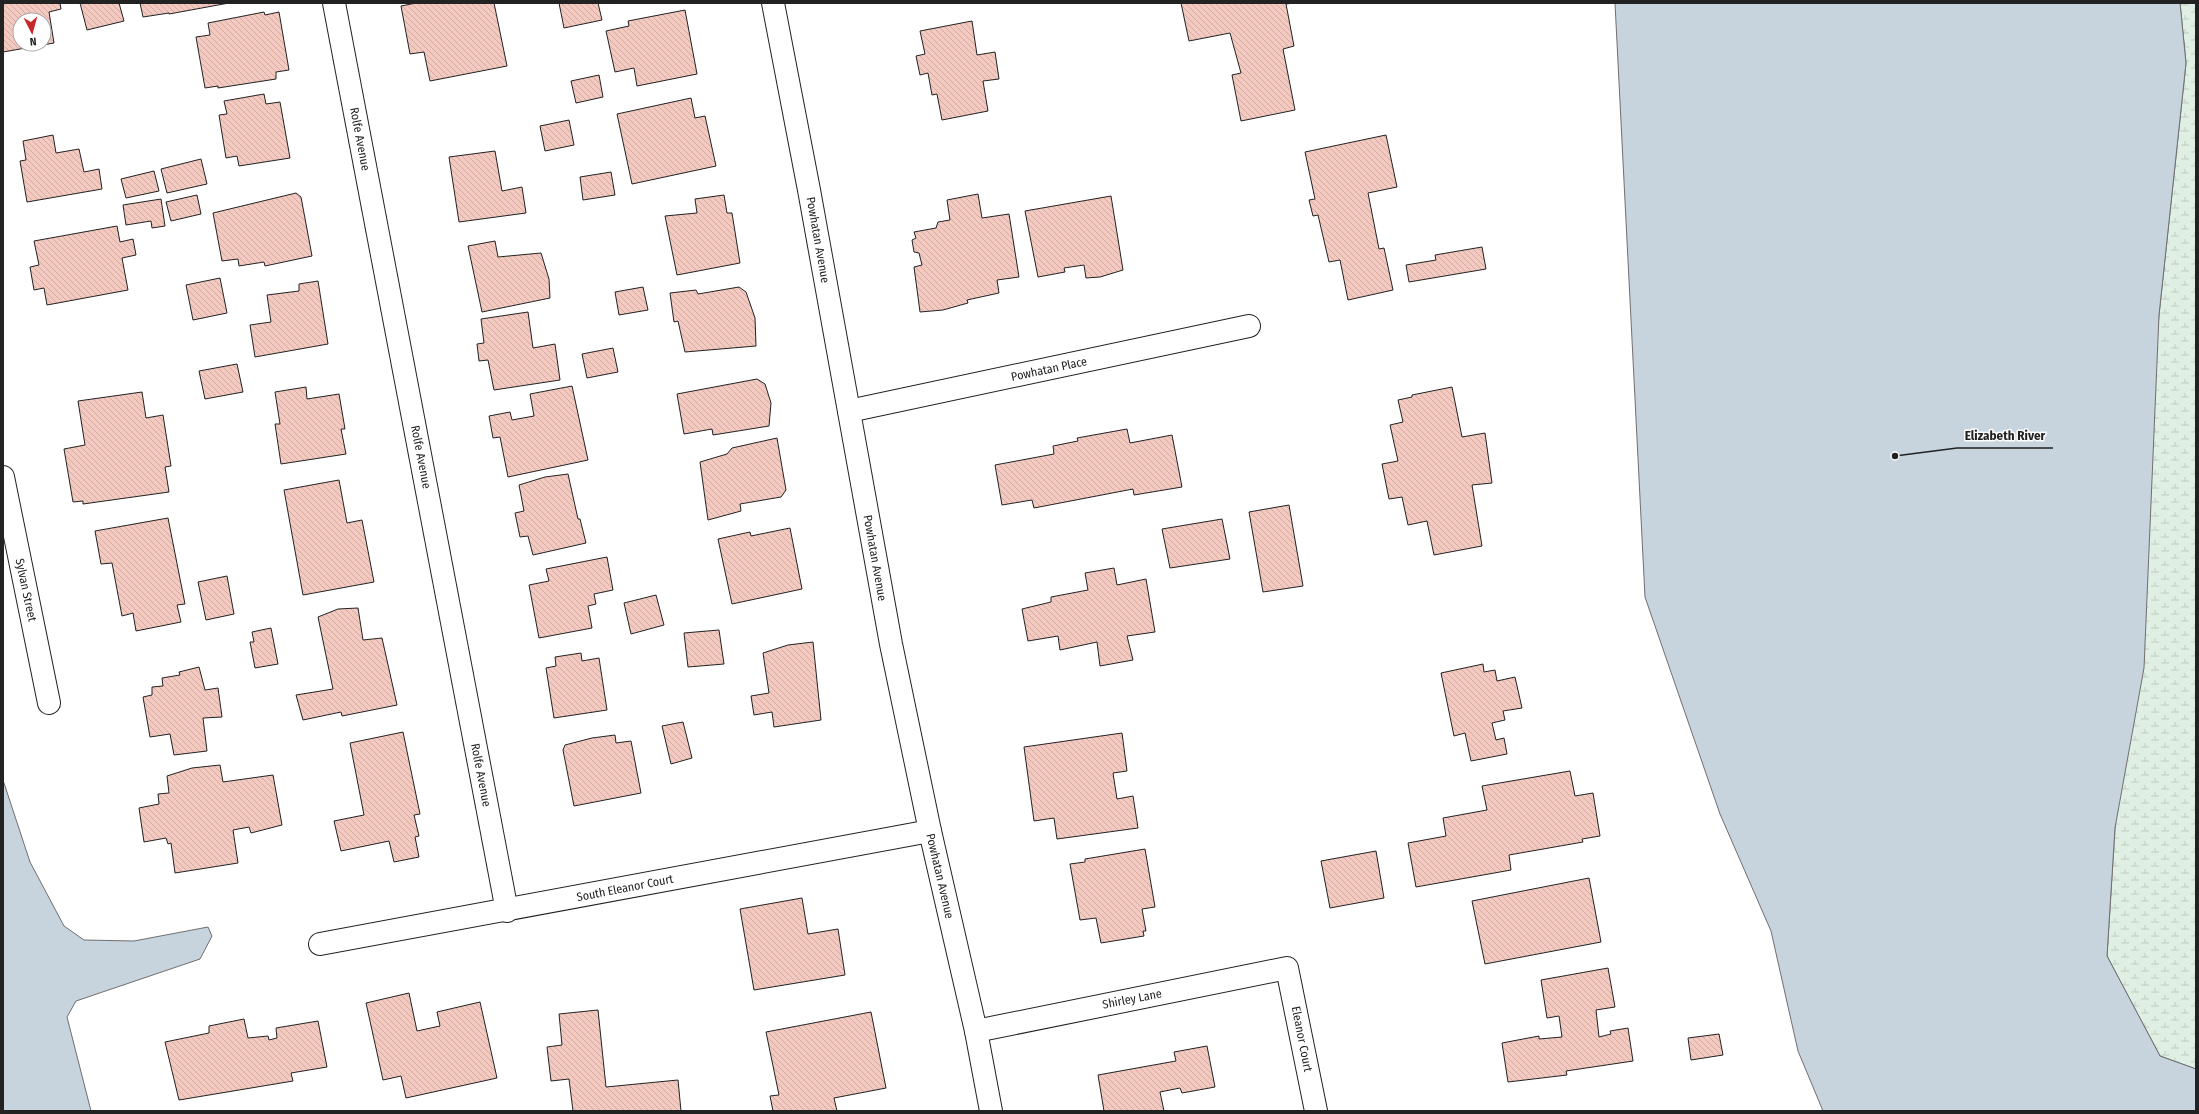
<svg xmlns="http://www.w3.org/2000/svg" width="2199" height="1114" font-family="'Fira Sans Condensed',sans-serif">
	<defs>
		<pattern id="wetland-marsh" width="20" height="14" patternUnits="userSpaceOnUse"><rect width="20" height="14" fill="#e0efe3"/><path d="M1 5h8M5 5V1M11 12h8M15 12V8" fill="none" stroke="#c0cdc2"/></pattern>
		<pattern id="building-back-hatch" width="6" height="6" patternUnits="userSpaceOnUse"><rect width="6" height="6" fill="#f3c9c0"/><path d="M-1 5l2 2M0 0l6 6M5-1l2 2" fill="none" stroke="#d0aca5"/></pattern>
	</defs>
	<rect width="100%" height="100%" fill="#fff"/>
	<!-- wetland -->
	<polygon fill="url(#wetland-marsh)" stroke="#6f6f6f" points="2180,3 2196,3 2196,1069 2160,1056 2107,956 2115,828 2159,315 2186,63"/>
	<!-- water -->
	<g fill="#c7d3dd" stroke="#6f6f6f">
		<polygon points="1615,3 2180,3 2186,63 2159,315 2144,668 2115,828 2107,956 2160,1056 2196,1069 2196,1111 1823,1111 1798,1051 1771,931 1720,814 1645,597"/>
		<polygon points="3,780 30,862 64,926 84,940 134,941 208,927 212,936 200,959 76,1001 67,1017 91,1111 3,1111"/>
	</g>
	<!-- building -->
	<g fill="url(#building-back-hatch)" stroke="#222" fill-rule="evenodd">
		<path d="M3,3H60L61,9L49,12L54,43L3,52ZM20,20H44V44H20Z"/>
		<polygon points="80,3 119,3 124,21 87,30"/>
		<polygon points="140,3 229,3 169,14 169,13 143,17"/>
		<polygon points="416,3 494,3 507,66 430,81 424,52 410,54 401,6"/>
		<polygon points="559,3 598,3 602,20 564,28"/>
		<polygon points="1181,3 1294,3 1286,4 1294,46 1283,49 1295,110 1241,121 1232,75 1241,73 1230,33 1189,41"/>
		<polygon points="685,10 697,74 637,86 634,68 615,72 606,31 629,26 628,21"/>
		<polygon points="264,12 265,15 279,12 289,70 276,72 276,79 218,88 218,86 205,88 196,37 210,35 208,23"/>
		<polygon points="972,21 977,55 995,52 999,79 983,81 988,111 942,120 937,94 932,95 928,73 920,75 916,56 925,54 920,31"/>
		<polygon points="599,75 603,97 576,103 571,81"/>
		<polygon points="264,94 266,104 280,102 290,158 239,166 237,156 226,158 219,115 227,114 224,101"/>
		<polygon points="691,98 695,118 705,116 716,166 632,184 617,114"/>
		<polygon points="569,120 574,145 545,151 540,126"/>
		<polygon points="53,135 56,153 79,149 84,172 99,169 102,189 27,202 20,161 26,160 23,141"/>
		<polygon points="1386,135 1397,187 1368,193 1379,249 1384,248 1393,290 1348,300 1340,260 1329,262 1318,215 1313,216 1309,200 1315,199 1305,152"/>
		<polygon points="495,151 502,191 522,187 526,213 459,222 449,157"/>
		<polygon points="201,159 207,184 167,193 161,169"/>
		<polygon points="154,171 159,191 126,198 121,179"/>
		<polygon points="611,172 615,195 583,200 580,177"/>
		<polygon points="296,193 301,197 312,256 265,266 264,262 239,266 238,259 222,261 213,213"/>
		<polygon points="978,194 982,218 1009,214 1019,277 997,280 999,293 967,300 968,303 943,310 920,312 914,267 922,265 919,253 914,252 912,240 916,238 914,232 936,228 938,222 950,220 947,200"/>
		<polygon points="197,195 201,214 171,221 166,202"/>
		<polygon points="724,195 727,213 732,213 740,263 677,275 665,216 697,213 695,199"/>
		<polygon points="1111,196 1123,270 1100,277 1086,278 1084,265 1064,268 1065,272 1038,277 1025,211"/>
		<polygon points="161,199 165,226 152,228 151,221 126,225 123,205"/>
		<polygon points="117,226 120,242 133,239 136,255 122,258 128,290 47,305 44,288 34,290 30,267 39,265 34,241"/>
		<polygon points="495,241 498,257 541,253 549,279 550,298 482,312 468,246"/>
		<polygon points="1482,247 1486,269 1409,282 1406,265 1436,260 1435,255"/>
		<polygon points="220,278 227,313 193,320 186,285"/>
		<polygon points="318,281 328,344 255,357 250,325 271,322 267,295 299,291 299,284"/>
		<polygon points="643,287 648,310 619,315 615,292"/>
		<polygon points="739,287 746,292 755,318 756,346 685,352 678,321 674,322 670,293 696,290 698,294"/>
		<polygon points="528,312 533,348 555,344 560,380 494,390 488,360 479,361 477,344 484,343 481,319"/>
		<polygon points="613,348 618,372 587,378 582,354"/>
		<polygon points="237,364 243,392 205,399 199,371"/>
		<polygon points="757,379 765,384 771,403 769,426 713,435 712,429 684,434 677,394"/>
		<polygon points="572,386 588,460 508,477 500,437 493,438 489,416 510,412 512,420 534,416 530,394"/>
		<polygon points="306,387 307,399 339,394 345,429 341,429 346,454 281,464 275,424 280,424 275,392"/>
		<polygon points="1452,387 1462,437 1485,433 1492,483 1472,485 1482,546 1434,555 1427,521 1408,525 1402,497 1389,499 1382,464 1398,461 1390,425 1403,422 1398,400 1412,397 1412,395"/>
		<polygon points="142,392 146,418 163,415 171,466 165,467 169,492 83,504 83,501 73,502 64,449 85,445 78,401"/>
		<polygon points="1127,429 1130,443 1172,435 1182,487 1134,495 1133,489 1034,508 1032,500 1002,505 995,465 1054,454 1053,446 1078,441 1077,438"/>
		<polygon points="777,438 786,490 781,497 740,504 741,511 708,520 700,462 727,454 732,448"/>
		<polygon points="568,474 578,519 580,519 586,543 533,555 528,536 520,537 515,513 524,511 519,485 545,477"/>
		<polygon points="339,480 347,523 362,520 374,582 303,595 284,490"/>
		<polygon points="1289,505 1303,586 1263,592 1249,512"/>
		<polygon points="168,518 185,604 177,605 181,622 136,631 133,613 122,616 112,563 101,564 95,531"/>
		<polygon points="1222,519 1230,559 1170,568 1162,529"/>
		<polygon points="790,528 802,589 732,604 718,539 750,532 751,536"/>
		<polygon points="607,557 613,590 594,594 596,604 588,606 592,628 539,638 529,585 549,581 546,569"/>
		<polygon points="1114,568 1117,585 1146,579 1155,632 1127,636 1133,660 1100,666 1097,642 1060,650 1058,636 1028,641 1022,609 1051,602 1051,597 1088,590 1085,573"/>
		<polygon points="227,576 234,614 206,620 198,582"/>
		<polygon points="656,595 664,625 631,634 624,603"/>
		<polygon points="358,608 363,640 382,638 397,705 342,716 341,712 303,720 296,695 333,689 318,617 338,609"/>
		<polygon points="271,628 278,664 255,668 250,642 254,642 252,632"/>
		<polygon points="719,630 724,664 688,667 684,633"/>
		<polygon points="813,642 821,720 774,727 772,712 754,715 751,696 769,693 763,653 788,645"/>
		<polygon points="581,653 582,661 599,658 607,710 554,718 546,668 556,666 555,657"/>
		<polygon points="1483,664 1484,672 1495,670 1497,681 1515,677 1522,708 1503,711 1505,720 1492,723 1496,740 1504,738 1507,754 1471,761 1465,733 1454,736 1441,673"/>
		<polygon points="199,667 205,690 218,688 222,717 203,718 207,751 174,755 170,734 150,737 143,697 152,695 152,687 163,686 162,678 180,675 179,672"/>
		<polygon points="683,722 692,758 671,764 662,726"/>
		<polygon points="403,732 420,814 414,815 419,836 415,837 419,857 394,862 389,841 341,851 334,821 364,815 350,743"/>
		<polygon points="1122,733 1127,771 1113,773 1117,799 1133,796 1138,828 1057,839 1054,818 1034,821 1024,747"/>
		<polygon points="615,735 616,743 631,741 641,793 574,806 563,750 565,745 592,738"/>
		<polygon points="220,765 223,782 273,775 282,825 251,833 249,827 233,830 238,863 175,873 171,843 168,844 166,838 144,842 139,808 159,804 158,794 169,793 167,776 192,768"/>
		<polygon points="1570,771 1575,796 1593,793 1600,836 1582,839 1583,842 1509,855 1511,870 1416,887 1408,843 1446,836 1443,818 1487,810 1482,786"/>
		<polygon points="1145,849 1155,907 1142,909 1146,931 1143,931 1144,936 1101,943 1096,918 1080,920 1070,864 1085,862 1085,859"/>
		<polygon points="1376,851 1384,898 1330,908 1321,861"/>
		<polygon points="1589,878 1601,942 1485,964 1472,901"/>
		<polygon points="802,898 808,934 838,929 845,975 754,990 740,909"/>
		<polygon points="1608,968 1615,1007 1596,1010 1599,1037 1611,1034 1610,1031 1628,1028 1633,1061 1566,1071 1567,1075 1508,1082 1502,1043 1539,1036 1539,1039 1562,1037 1559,1016 1547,1018 1541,980"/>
		<polygon points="409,993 417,1031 440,1026 437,1012 480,1002 497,1078 406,1098 401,1076 383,1080 366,1003"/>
		<polygon points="598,1010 606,1087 678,1080 681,1111 573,1111 569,1079 551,1081 547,1047 562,1045 559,1014"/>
		<polygon points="871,1012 886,1088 834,1098 837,1111 773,1111 770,1096 779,1095 766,1032"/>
		<polygon points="244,1019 248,1038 268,1036 269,1040 277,1038 276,1028 318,1021 327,1067 291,1073 293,1081 179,1100 165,1042 209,1033 209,1026"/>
		<polygon points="1719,1034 1723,1055 1691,1060 1688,1038"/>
		<polygon points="1207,1046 1215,1087 1182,1093 1180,1088 1160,1092 1164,1111 1104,1111 1098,1075 1176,1061 1174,1052"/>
	</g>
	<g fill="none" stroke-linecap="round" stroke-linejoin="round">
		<defs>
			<g id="street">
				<polyline points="334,3 507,911"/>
				<polyline points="773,3 809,190 891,644 930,831 976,1031 991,1111"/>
				<polyline points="849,411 1249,326"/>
				<polyline points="3,477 49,703"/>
				<polyline points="320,944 930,831"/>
				<polyline points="976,1031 1287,968 1316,1111"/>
			</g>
		</defs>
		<!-- street casing -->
		<use href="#street" stroke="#222" stroke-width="24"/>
		<!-- street -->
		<use href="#street" stroke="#fff" stroke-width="22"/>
	</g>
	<g text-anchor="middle" stroke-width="3" stroke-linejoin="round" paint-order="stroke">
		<!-- street labels -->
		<g font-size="12" fill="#222" stroke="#fff">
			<text transform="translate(360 139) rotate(79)" y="4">Rolfe Avenue</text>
			<text transform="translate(818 240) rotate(80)" y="4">Powhatan Avenue</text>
			<text transform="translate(1049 369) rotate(-12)" y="4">Powhatan Place</text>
			<text transform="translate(421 457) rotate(79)" y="4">Rolfe Avenue</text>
			<text transform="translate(875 558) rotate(80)" y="4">Powhatan Avenue</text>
			<text transform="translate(26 590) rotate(78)" y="4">Sylvan Street</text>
			<text transform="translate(481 775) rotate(79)" y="4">Rolfe Avenue</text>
			<text transform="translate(940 876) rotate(77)" y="4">Powhatan Avenue</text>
			<text transform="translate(625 888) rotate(-11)" y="4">South Eleanor Court</text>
			<text transform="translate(1132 999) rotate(-11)" y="4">Shirley Lane</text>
			<text transform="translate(1302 1039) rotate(79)" y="4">Eleanor Court</text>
		</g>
	</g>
	<!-- callouts -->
	<path fill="none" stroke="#222" stroke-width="1.5" d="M1895 456L1957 448H2053"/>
	<circle fill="#222" stroke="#fff" stroke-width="1.5" cx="1895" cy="456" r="4"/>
	<g font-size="13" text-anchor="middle" font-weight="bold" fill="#222" stroke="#fff" stroke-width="3" stroke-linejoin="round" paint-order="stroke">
		<text x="2005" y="440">Elizabeth River</text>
	</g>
	<!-- border -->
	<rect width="2199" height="1114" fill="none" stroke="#222222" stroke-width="8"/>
	<!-- north arrow -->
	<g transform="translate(32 32) rotate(174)"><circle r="19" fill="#ffffff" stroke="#a7a7a7"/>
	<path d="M0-3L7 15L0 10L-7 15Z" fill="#c62828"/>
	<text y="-6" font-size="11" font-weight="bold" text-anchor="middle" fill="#222222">N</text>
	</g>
</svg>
